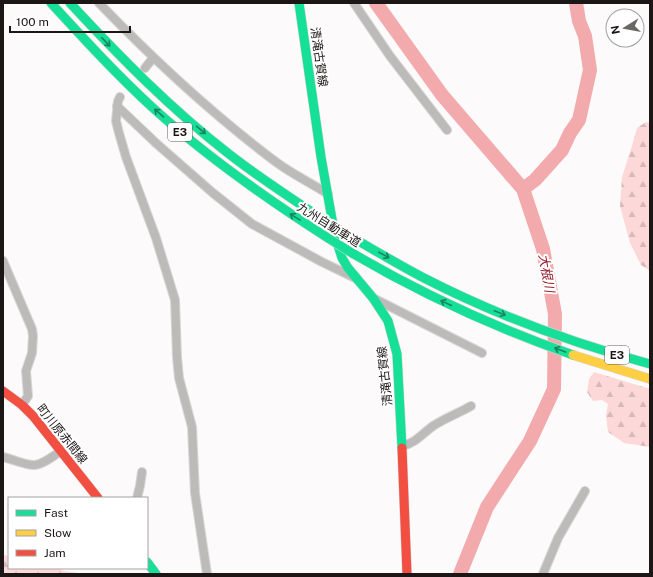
<svg xmlns="http://www.w3.org/2000/svg" width="653" height="577" font-family="'Public Sans','Noto Sans JP',sans-serif">
	<defs>
		<pattern id="forest-firs" width="22" height="20" patternUnits="userSpaceOnUse"><rect width="22" height="20" fill="#fdd8d8"/><path d="M5 1l3.5 6h-7zM16 11l3.5 6h-7z" fill="#d8b9b9"/></pattern>
	</defs>
	<rect width="100%" height="100%" fill="#fcfafa"/>
	<!-- forest -->
	<g fill="url(#forest-firs)">
		<polygon points="646,122 650,123 650,271 641,265 630,243 620,206 622,177 631,149 637,128"/>
		<polygon points="594,372 650,389 650,447 624,443 608,432 606,415 608,404 602,400 593,401 587,392 589,379"/>
		<polygon points="3,555 9,556 9,568 58,568 63,571 87,574 3,574"/>
	</g>
	<g fill="none" stroke-linecap="round" stroke-linejoin="round">
		<!-- river -->
		<g stroke="#f2aaac" stroke-width="14">
			<polyline points="376,3 442,95 523,189 543,249 555,314 554,389 530,441 487,507 460,574"/>
			<polyline points="523,189 535,180 562,150 570,133 579,120 590,70 585,36 579,21 576,3"/>
		</g>
		<defs>
			<g id="street">
				<path d="M99,3C154,60 212,114 276,162C292,174 311,183 328,194"/>
				<polyline points="354,3 390,56 447,130"/>
				<polyline points="145,68 153,58"/>
				<polyline points="120,97 118,101 116,121 119,133 126,157 156,238 175,300 177,357 179,378 192,427 195,493 207,574"/>
				<polyline points="117,106 157,144 213,193 252,224 322,262 355,278"/>
				<polyline points="3,261 32,329 33,336 32,353 26,371 28,396 22,405"/>
				<polyline points="373,298 482,353"/>
				<path d="M402,446C416,443 422,434 433,426C445,418 459,413 471,406"/>
				<path d="M3,457C12,459 27,466 35,465C44,464 53,456 61,451"/>
				<polyline points="137,498 140,486 142,472"/>
				<polyline points="543,574 558,538 585,491"/>
			</g>
			<g id="fast">
				<path d="M51,3C84,39 117,75 153,108C207,157 267,199 328,238"/>
				<path d="M70,3C120,57 171,109 229,154C261,179 294,200 327,222"/>
				<polyline points="299,3 321,157 335,236 342,258 348,268 373,298 388,321 397,354 402,448"/>
				<path d="M350,236C374,250 399,265 424,278C496,315 572,343 650,364"/>
				<path d="M352,253C422,294 496,328 573,355"/>
				<polyline points="147,562 156,574"/>
			</g>
			<polyline id="slow" points="573,355 650,379"/>
			<g id="jam">
				<polyline points="3,391 22,405 33,416 98,498"/>
				<polyline points="402,448 407,574"/>
			</g>
		</defs>
		<!-- street casing -->
		<use href="#street" stroke="#d8d6d6" stroke-width="10"/>
		<!-- fast casing -->
		<use href="#fast" stroke="#d8d6d6" stroke-width="10"/>
		<!-- slow casing -->
		<use href="#slow" stroke="#d8d6d6" stroke-width="10"/>
		<!-- jam casing -->
		<use href="#jam" stroke="#d8d6d6" stroke-width="10"/>
		<!-- street -->
		<use href="#street" stroke="#bdbaba" stroke-width="8"/>
		<!-- fast -->
		<use href="#fast" stroke="#16e098" stroke-width="9"/>
		<!-- slow -->
		<use href="#slow" stroke="#ffcf43" stroke-width="9"/>
		<!-- jam -->
		<use href="#jam" stroke="#f24e42" stroke-width="9"/>
		<defs>
			<polyline id="fast-bridge" points="328,238 352,253"/>
			<polyline id="jam-bridge" points="327,222 350,236"/>
		</defs>
		<!-- fast-bridge casing -->
		<use href="#fast-bridge" stroke="#d8d6d6" stroke-width="10" stroke-linecap="butt"/>
		<!-- jam-bridge casing -->
		<use href="#jam-bridge" stroke="#d8d6d6" stroke-width="10" stroke-linecap="butt"/>
		<!-- fast-bridge -->
		<use href="#fast-bridge" stroke="#16e098" stroke-width="9"/>
		<!-- jam-bridge -->
		<use href="#jam-bridge" stroke="#f24e42" stroke-width="9"/>
	</g>
	<!-- one-way arrows -->
	<defs><path id="oneway-shaft" d="M-6 0H5M1.5-3L5.5 0L1.5 3" fill="none" stroke-width="1.6" stroke-linecap="round" stroke-linejoin="round"/></defs>
	<g stroke="#19855e">
		<use href="#oneway-shaft" transform="translate(106 42) rotate(46)"/>
		<use href="#oneway-shaft" transform="translate(159 113) rotate(-139)"/>
		<use href="#oneway-shaft" transform="translate(201 130) rotate(40)"/>
		<use href="#oneway-shaft" transform="translate(295 217) rotate(-148)"/>
		<use href="#oneway-shaft" transform="translate(384 255) rotate(29)"/>
		<use href="#oneway-shaft" transform="translate(446 303) rotate(-155)"/>
		<use href="#oneway-shaft" transform="translate(500 313) rotate(22)"/>
		<use href="#oneway-shaft" transform="translate(560 350) rotate(-160)"/>
	</g>
	<g text-anchor="middle" stroke-width="4" stroke-linejoin="round" paint-order="stroke">
		<!-- shield labels -->
		<g fill="#fff" stroke="#605c5c" stroke-width="1">
			<rect x="168" y="123" width="24" height="18" rx="3"/>
			<rect x="605" y="346" width="24" height="18" rx="3"/>
		</g>
		<g font-size="11" font-weight="bold" fill="#1c1616">
			<text x="180" y="136">E3</text>
			<text x="617" y="359">E3</text>
		</g>
		<!-- street labels -->
		<g font-size="12" fill="#1c1616" stroke="#fff">
			<text transform="translate(319 57) rotate(82)" y="4">清滝古賀線</text>
			<text transform="translate(329 225) rotate(32)" y="4">九州自動車道</text>
			<text transform="translate(385 376) rotate(-96)" y="4">清滝古賀線</text>
			<text transform="translate(62 434) rotate(51)" y="4">町川原赤間線</text>
		</g>
		<!-- water labels -->
		<g font-size="13" font-style="italic" fill="#961e30" stroke="#fff">
			<text transform="translate(547 273) rotate(80)" y="5">大根川</text>
		</g>
	</g>
	<!-- border -->
	<rect width="653" height="577" fill="none" stroke="#1c1616" stroke-width="8"/>
	<!-- legend -->
	<rect x="8" y="497" width="140" height="72" fill="#ffffff" stroke="#a4a2a2"/>
	<rect x="16" y="510" width="20" height="6" fill="#16e098" stroke="#a4a2a2"/>
	<text x="44" y="517" font-size="12" fill="#1c1616">Fast</text>
	<rect x="16" y="530" width="20" height="6" fill="#ffcf43" stroke="#a4a2a2"/>
	<text x="44" y="537" font-size="12" fill="#1c1616">Slow</text>
	<rect x="16" y="550" width="20" height="6" fill="#f24e42" stroke="#a4a2a2"/>
	<text x="44" y="557" font-size="12" fill="#1c1616">Jam</text>
	<!-- north arrow -->
	<g transform="translate(625 28) rotate(259)"><circle r="19" fill="#ffffff" stroke="#a4a2a2"/>
	<path d="M0-3L7 15L0 10L-7 15Z" fill="#6a6666"/>
	<text y="-6" font-size="11" font-weight="bold" text-anchor="middle" fill="#1c1616">N</text>
	</g>
	<!-- scale -->
	<path d="M10 26v6h120v-6" fill="none" stroke="#1c1616" stroke-width="2"/>
	<text x="16" y="26" font-size="12" fill="#1c1616" stroke="#ffffff" stroke-width="3" paint-order="stroke">100 m</text>
</svg>
